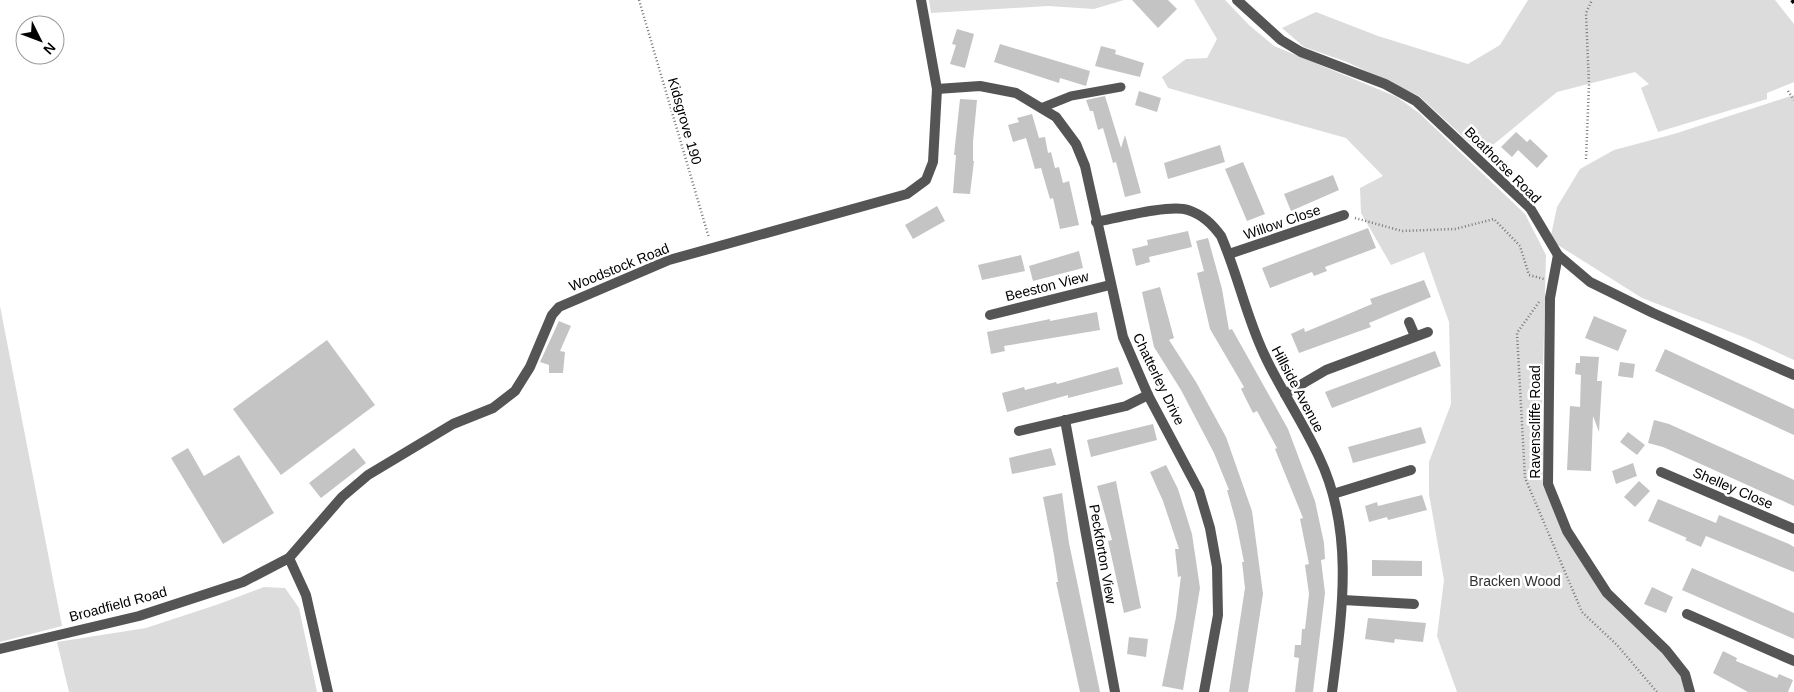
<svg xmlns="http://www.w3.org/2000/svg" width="1794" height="692" font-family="Arial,sans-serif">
	<rect width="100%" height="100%" fill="#fff"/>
	<!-- green -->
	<g fill="#dcdcdc">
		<polygon points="929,0 1124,0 1094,9 1048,6 931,13"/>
		<polygon points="1194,0 1225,0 1249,25 1274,46 1397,97 1419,113 1525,214 1546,255 1542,406 1543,486 1567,531 1607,593 1666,650 1681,678 1686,692 1457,692 1437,636 1444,580 1429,494 1429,462 1451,404 1449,322 1424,252 1391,265 1361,213 1360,188 1383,176 1346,138 1168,88 1162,77 1186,59 1207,58 1217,39"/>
		<polygon points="1528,0 1775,0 1794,24 1794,82 1767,93 1767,99 1658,132 1641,88 1649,84 1635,72 1557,92 1482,154 1419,96 1347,62 1304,47 1282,28 1316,12 1378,36 1468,64 1500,45"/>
		<polygon points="1794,95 1794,360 1746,338 1642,298 1550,240 1557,207 1580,169 1614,150 1674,134"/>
		<polygon points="0,306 62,626 0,642"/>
		<polygon points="264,587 285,588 299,608 317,692 69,692 57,642 146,628 219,604"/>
	</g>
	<!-- building -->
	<g fill="#c4c4c4">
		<polygon points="1132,0 1168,0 1177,9 1158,28"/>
		<polygon points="957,29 974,34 965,68 950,64 956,45 952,44"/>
		<polygon points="1000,44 1090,71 1086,86 1060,78 1059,83 994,62"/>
		<polygon points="1101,46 1116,50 1115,54 1144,63 1140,77 1095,66"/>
		<polygon points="1139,91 1161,98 1157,112 1135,105"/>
		<polygon points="1105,96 1121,148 1125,135 1141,193 1125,197 1116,162 1113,163 1103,128 1098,130 1093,111 1090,111 1086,100"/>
		<polygon points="960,99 977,100 973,142 973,161 974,161 970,194 953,193 956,155 954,155"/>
		<polygon points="1032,114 1039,138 1045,137 1048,153 1051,152 1055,168 1059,167 1063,183 1069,181 1079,225 1060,229 1053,198 1050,199 1041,168 1035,169 1026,138 1013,142 1008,125 1019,122 1017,118"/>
		<polygon points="1516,132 1527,142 1530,139 1548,156 1537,168 1518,150 1512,157 1501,147"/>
		<polygon points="1220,145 1225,162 1168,179 1164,163"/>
		<polygon points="1243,162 1265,214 1247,221 1225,169"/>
		<polygon points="1333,175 1339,190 1291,211 1284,194"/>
		<polygon points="937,206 945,221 913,239 905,225"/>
		<polygon points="1368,228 1376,248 1325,267 1327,271 1314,276 1312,272 1270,288 1262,268"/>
		<polygon points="1188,231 1192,247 1149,257 1150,262 1136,266 1132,249 1148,245 1147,240"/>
		<polygon points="1208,238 1222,289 1229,330 1232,329 1288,429 1315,501 1324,543 1325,559 1321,560 1325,593 1313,692 1295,692 1299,658 1294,657 1295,645 1301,645 1302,629 1305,629 1309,594 1305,565 1309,564 1300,519 1303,518 1275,449 1277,448 1257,411 1253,413 1241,389 1244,387 1210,329 1197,273 1204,271 1196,241"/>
		<polygon points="1079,251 1083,268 1033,281 1029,266"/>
		<polygon points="1021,255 1025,271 982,280 978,265"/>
		<polygon points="1424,280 1431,297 1369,323 1371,327 1299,353 1291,334 1304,328 1305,332 1339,318 1372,304 1370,299"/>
		<polygon points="1160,287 1174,338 1169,340 1196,382 1226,437 1252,511 1263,594 1248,692 1229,692 1245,588 1242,562 1244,562 1236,522 1227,490 1229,490 1214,453 1181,390 1154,347 1142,292"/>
		<polygon points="1097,312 1100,330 1004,346 1005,351 991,354 987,332 1050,319 1050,321"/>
		<polygon points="1594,316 1627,330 1618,351 1585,338"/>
		<polygon points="559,321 571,326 560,351 565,352 563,373 549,373 549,365 540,362"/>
		<polygon points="327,340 375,405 281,475 233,409"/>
		<polygon points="1665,349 1794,409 1794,435 1655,371"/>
		<polygon points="1435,351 1441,366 1332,408 1325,392"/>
		<polygon points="1580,356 1599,357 1597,381 1602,381 1599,432 1593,416 1591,471 1567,470 1570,406 1580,407 1581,375 1575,374 1576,363 1580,363"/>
		<polygon points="1620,362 1635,364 1633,378 1618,376"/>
		<polygon points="1118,367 1123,384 1068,398 1068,395 1007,412 1002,393 1024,387 1025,390 1056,382 1057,384"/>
		<polygon points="1654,420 1669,424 1794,480 1794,506 1663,447 1648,443"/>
		<polygon points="1153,424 1157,440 1091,457 1087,440"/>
		<polygon points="1421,427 1426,443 1353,463 1348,447"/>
		<polygon points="1628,432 1645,445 1637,455 1620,442"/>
		<polygon points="188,448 204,476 239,455 274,513 223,544 171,458"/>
		<polygon points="354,448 366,463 321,498 309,483"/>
		<polygon points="1051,448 1056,465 1012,474 1009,458"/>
		<polygon points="1633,463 1637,476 1616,484 1612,471"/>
		<polygon points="1166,465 1178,489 1192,534 1200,588 1183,690 1162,686 1176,617 1181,576 1178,577 1175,549 1179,549 1163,501 1150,472"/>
		<polygon points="1116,481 1141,608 1124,613 1108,541 1112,540 1097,486"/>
		<polygon points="1639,481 1650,491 1635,507 1624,497"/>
		<polygon points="1062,493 1069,543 1100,692 1080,692 1056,582 1058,582 1054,555 1043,497"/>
		<polygon points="1422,495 1427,510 1388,520 1387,517 1369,522 1365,506 1377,502 1378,506"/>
		<polygon points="1658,499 1716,523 1719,515 1789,544 1794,547 1794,572 1706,536 1701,547 1685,540 1687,538 1648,521"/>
		<polygon points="1372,560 1422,561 1422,576 1372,576"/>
		<polygon points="1692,568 1794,613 1794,639 1682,590"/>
		<polygon points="1652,587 1673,597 1666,613 1644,604"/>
		<polygon points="1368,618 1426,623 1423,642 1395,639 1394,643 1365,639"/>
		<polygon points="1129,637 1148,639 1146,657 1127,654"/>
		<polygon points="1723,651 1737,658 1736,661 1777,678 1779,674 1793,680 1788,692 1748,692 1713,673"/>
	</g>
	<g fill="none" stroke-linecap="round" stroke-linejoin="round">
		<!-- path -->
		<g stroke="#777" stroke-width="2.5" stroke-dasharray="1 2.5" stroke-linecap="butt">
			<polyline points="639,0 709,238"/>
			<polyline points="1788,91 1794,100"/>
			<polyline points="1586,159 1589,85 1586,13 1592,0"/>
			<polyline points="1355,218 1402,231 1455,229 1494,219 1520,246 1529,275 1544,279"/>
			<polyline points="1539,302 1517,333 1525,478 1582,612 1617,645 1657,692"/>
		</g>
		<!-- service -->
		<polyline stroke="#555" stroke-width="9" points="1041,108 1071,96 1121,87"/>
		<!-- minor -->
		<g stroke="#555" stroke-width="10">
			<polyline points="937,89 980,86 1016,93 1056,117 1076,144 1085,166 1123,337 1148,395 1199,491 1210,528 1217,567 1218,615 1204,692"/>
			<path d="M1096,222C1117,218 1170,204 1188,210C1203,215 1212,224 1221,236C1238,275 1246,316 1264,354C1280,389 1303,422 1319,457C1355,532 1342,614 1332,692"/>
			<polyline points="1229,254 1344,215"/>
			<polyline points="990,315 1110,285"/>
			<polyline points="1409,322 1415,336"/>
			<polyline points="1285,394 1326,370 1428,332"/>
			<polyline points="1065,420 1115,692"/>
			<polyline points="1019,431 1126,406 1148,395"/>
			<polyline points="1661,472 1794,529"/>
			<polyline points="1333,494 1411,470"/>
			<polyline points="289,558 306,595 328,692"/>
			<polyline points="1343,600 1414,604"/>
			<polyline points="1687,614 1794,661"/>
		</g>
		<!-- tertiary -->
		<g stroke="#555" stroke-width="10">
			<polyline points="1237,0 1281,40 1301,52 1385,84 1416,101 1530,208 1558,255 1590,282 1653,313 1794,375"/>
			<polyline points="1558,255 1550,298 1548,484 1567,531 1607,593 1666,650 1685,674 1690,692"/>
			<polyline points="0,649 139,616 243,582 289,558 342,497 368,475 453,424 493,408 515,391 530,367 552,315 559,307 669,260 907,194 926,180 933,162 937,89 921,0"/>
		</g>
		<!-- rail -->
		<polyline stroke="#000" stroke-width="4" stroke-dasharray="8 2.5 1 2.5" stroke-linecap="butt" points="1792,0 1794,3"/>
	</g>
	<g text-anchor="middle" stroke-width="5" stroke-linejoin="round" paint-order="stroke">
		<!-- street labels -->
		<g font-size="14" fill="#000" stroke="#fff">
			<text transform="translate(685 121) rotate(74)" y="5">Kidsgrove 190</text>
			<text transform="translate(1503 165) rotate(45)" y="5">Boathorse Road</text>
			<text transform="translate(1282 222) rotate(-19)" y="5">Willow Close</text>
			<text transform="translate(619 267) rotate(-22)" y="5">Woodstock Road</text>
			<text transform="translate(1047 286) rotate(-14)" y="5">Beeston View</text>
			<text transform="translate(1159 379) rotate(64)" y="5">Chatterley Drive</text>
			<text transform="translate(1298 389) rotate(62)" y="5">Hillside Avenue</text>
			<text transform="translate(1535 422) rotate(-90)" y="5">Ravenscliffe Road</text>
			<text transform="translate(1733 488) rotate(23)" y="5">Shelley Close</text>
			<text transform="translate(1103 554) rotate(80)" y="5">Peckforton View</text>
			<text transform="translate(118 604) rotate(-15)" y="5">Broadfield Road</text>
		</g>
		<!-- park labels -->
		<g font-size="14" fill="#333" stroke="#fff">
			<text x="1515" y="586">Bracken Wood</text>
		</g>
	</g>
	<!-- north arrow -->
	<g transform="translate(40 40) rotate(132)"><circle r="24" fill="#ffffff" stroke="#999999"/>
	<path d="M0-4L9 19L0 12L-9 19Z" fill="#000000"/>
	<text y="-8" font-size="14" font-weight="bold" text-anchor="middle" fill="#000000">N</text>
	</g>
</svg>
